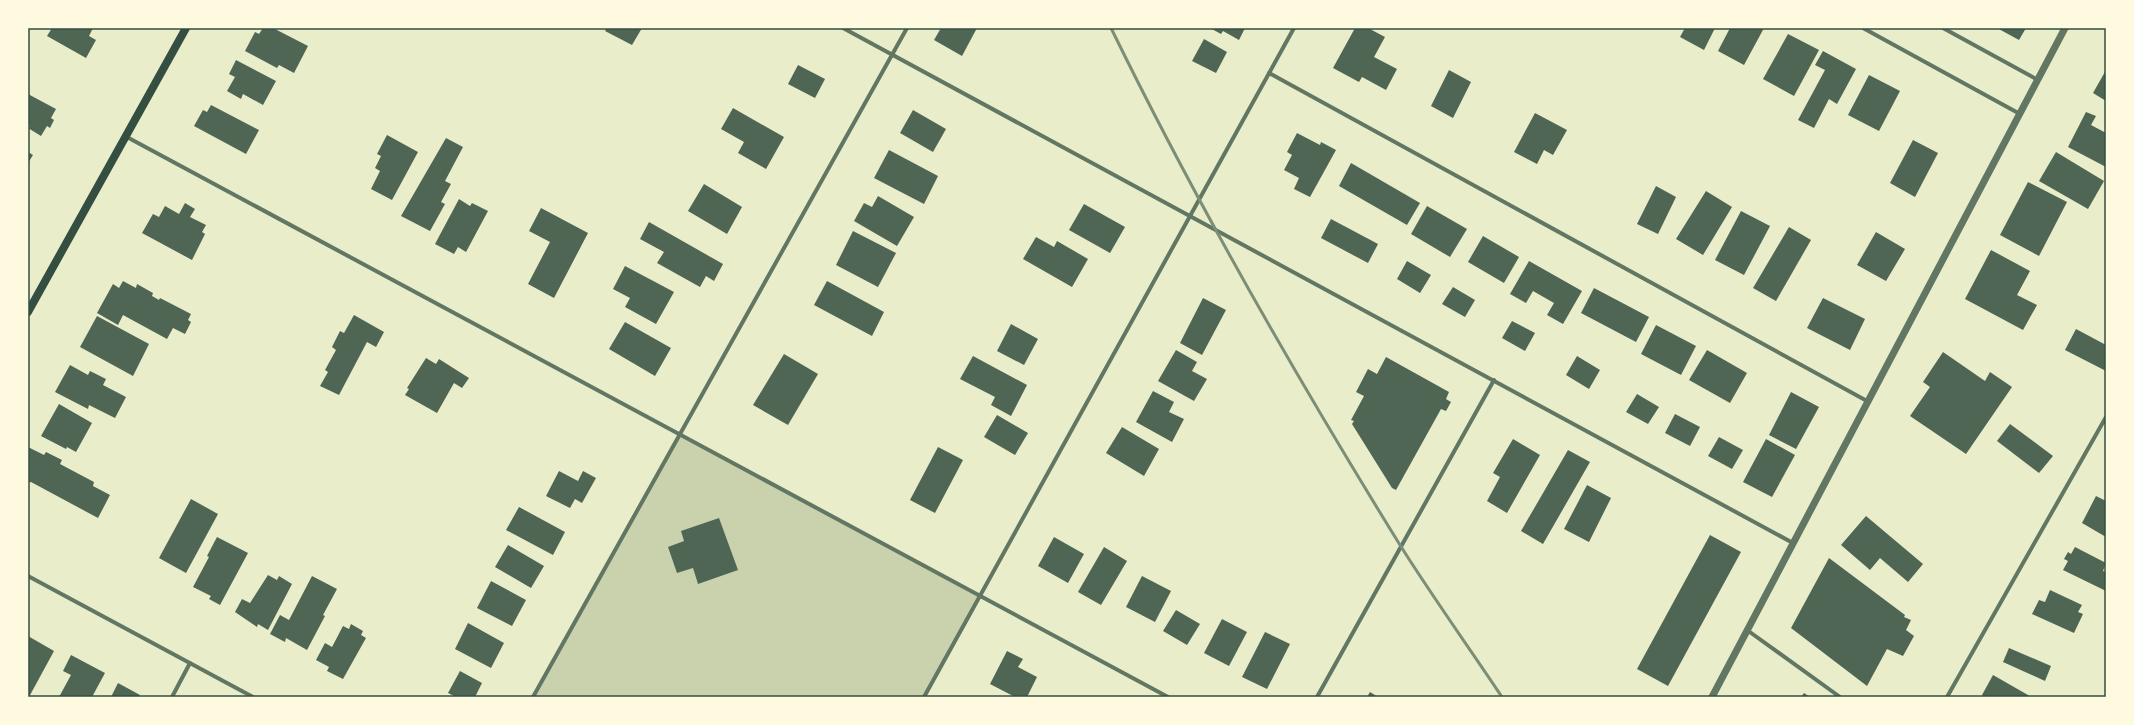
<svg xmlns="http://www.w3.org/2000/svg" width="2134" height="725" font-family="'Golos Text',sans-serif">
	<rect width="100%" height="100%" fill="#e9edc9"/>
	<!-- green -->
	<polygon fill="#cad2ad" points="680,435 980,597 924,697 533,697"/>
	<!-- building -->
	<g fill="#4f6655">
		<polygon points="52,28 93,28 89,36 96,40 86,58 47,36"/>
		<polygon points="263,28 273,28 308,46 294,73 279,65 277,68 245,51 255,32 259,34"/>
		<polygon points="607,28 642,28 632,45 605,31"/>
		<polygon points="941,28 977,28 962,56 934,40"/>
		<polygon points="1210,28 1245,28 1239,40 1223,31 1221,34"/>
		<polygon points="1355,28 1368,28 1385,37 1374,57 1397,69 1386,90 1362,77 1359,82 1333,68"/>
		<polygon points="1685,28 1715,28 1704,50 1680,37"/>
		<polygon points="1730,28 1764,28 1744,65 1718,51"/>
		<polygon points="1997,28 2026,28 2019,40"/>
		<polygon points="1788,34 1819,50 1794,96 1763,79"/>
		<polygon points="1204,39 1227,52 1216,73 1192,61"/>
		<polygon points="1823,51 1856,69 1837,104 1829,99 1814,128 1798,120 1825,70 1815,65"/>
		<polygon points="236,60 276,81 263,105 243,94 241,99 227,91 235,77 229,74"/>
		<polygon points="798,65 825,79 815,98 788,84"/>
		<polygon points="1449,70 1471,82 1453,118 1431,106"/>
		<polygon points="2106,70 2106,101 2093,93"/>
		<polygon points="1869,75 1900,91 1879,131 1848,115"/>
		<polygon points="28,94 56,109 51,118 54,120 50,128 47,126 41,136 28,128 30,126 28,124"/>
		<polygon points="211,105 259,130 246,154 194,126 203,110 207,112"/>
		<polygon points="733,108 784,137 766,169 738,153 744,142 721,129"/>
		<polygon points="913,110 946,129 933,152 900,133"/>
		<polygon points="2086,112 2096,116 2091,125 2106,133 2106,167 2068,147"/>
		<polygon points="1535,113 1567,130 1553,155 1544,150 1537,164 1514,152"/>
		<polygon points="1297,133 1320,145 1321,142 1336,150 1310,197 1294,189 1299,178 1284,170 1292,155 1287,152"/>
		<polygon points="387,135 418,152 392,200 371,189 380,171 375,168 381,156 377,154"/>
		<polygon points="446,138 463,147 445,181 451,184 441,202 445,204 430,231 401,216"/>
		<polygon points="1913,140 1938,153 1915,197 1890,183"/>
		<polygon points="889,150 938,176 924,204 874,178"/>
		<polygon points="28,152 33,155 28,163"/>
		<polygon points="2056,152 2104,181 2088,209 2039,181"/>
		<polygon points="1351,163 1420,203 1407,225 1339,186"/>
		<polygon points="2028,182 2067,202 2039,256 2000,235"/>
		<polygon points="704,184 742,207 727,234 688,211"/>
		<polygon points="1656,186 1676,197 1658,234 1637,224"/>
		<polygon points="1706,191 1732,207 1703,255 1676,239"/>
		<polygon points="878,196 914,217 897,246 854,221 864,203 872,207"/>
		<polygon points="459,199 470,206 472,203 488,211 466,252 458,247 454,254 435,244"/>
		<polygon points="185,203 195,209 190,217 206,225 202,232 205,234 192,260 142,233 153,214 159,217 165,206 179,214"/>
		<polygon points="1084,204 1125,227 1110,253 1069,230"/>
		<polygon points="1427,206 1467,229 1450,257 1411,234"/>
		<polygon points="541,208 588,233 554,298 528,284 550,242 529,231"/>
		<polygon points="1741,211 1770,226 1744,275 1715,260"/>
		<polygon points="1331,219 1378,244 1368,263 1321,238"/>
		<polygon points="649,222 723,264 714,281 706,276 700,287 657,263 664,252 640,239"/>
		<polygon points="1789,227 1811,240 1776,301 1753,288"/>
		<polygon points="853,231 896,253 878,287 836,265"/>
		<polygon points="1876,232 1905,249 1886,281 1857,265"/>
		<polygon points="1483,236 1519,257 1504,283 1468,262"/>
		<polygon points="1036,237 1054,247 1057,241 1088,259 1072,287 1023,259"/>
		<polygon points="1991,250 2030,271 2017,295 2037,305 2023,330 1965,299"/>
		<polygon points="1407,261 1431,275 1420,293 1397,279"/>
		<polygon points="1529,261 1582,291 1563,324 1547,315 1554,303 1533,291 1526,303 1510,294"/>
		<polygon points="625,266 674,292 656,324 625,307 630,298 613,289"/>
		<polygon points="123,281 136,288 137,284 153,293 152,296 159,300 160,298 191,314 188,320 191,322 185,334 173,328 167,339 123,315 118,325 97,313 113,284 119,288"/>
		<polygon points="827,281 884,312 872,336 814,305"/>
		<polygon points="1453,287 1475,300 1465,317 1442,304"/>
		<polygon points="1594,288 1649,317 1636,342 1581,313"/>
		<polygon points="1203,298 1226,310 1202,355 1180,343"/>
		<polygon points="1823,298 1865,319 1850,350 1807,328"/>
		<polygon points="354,315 384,332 376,347 367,342 339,395 320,386 328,372 325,370 336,350 332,347 340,331 344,333"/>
		<polygon points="97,316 149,344 133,376 80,347"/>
		<polygon points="1512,321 1535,333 1525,351 1502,338"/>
		<polygon points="625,322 671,348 655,376 609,349"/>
		<polygon points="1011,324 1038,339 1024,365 997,351"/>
		<polygon points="1656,325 1696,346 1681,375 1641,354"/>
		<polygon points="2076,329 2106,345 2106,371 2065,350"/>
		<polygon points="1176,350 1197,362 1192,371 1207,379 1194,401 1158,381"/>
		<polygon points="1707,350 1747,373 1730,403 1689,380"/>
		<polygon points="1943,352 1985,381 1990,372 2012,387 1966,454 1910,416 1930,387 1923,382"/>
		<polygon points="784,354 818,374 788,425 753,405"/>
		<polygon points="973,356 1027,385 1011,416 991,405 995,397 960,379"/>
		<polygon points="1577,356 1600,370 1589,389 1566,375"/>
		<polygon points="1386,357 1449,392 1446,399 1451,402 1446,411 1441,409 1396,490 1392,488 1352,424 1354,421 1351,420 1364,396 1356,392 1368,369 1377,374"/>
		<polygon points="426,358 436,364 439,359 469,378 462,388 454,383 437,413 405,395 409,389 407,388"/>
		<polygon points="70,365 88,375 90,371 106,379 103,385 126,397 115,418 89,405 88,409 55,392"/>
		<polygon points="1153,391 1174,402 1169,412 1184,419 1172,442 1136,422"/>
		<polygon points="1791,392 1819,407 1796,449 1769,435"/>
		<polygon points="1637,394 1659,407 1648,424 1626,412"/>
		<polygon points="59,404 92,423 76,452 67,447 66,449 41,436"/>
		<polygon points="1675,414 1700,427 1690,446 1665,433"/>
		<polygon points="997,415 1028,433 1015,455 984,437"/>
		<polygon points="2010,424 2053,456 2039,473 1997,441"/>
		<polygon points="1122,427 1159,449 1144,476 1106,453"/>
		<polygon points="1719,437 1743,450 1732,469 1708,456"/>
		<polygon points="1513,439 1540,455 1507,513 1487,501 1500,477 1493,473"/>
		<polygon points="1766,439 1795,455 1772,497 1743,482"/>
		<polygon points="28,447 44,455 46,452 62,460 60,464 94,482 93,486 110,495 98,518 31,482 28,483"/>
		<polygon points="938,447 963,460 935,513 910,500"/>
		<polygon points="1568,450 1590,462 1543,544 1521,531"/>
		<polygon points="559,471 578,481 583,471 596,478 582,503 575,499 570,508 546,496"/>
		<polygon points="1587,485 1611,498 1589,542 1564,529"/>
		<polygon points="2096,496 2106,501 2106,537 2082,523"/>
		<polygon points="191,499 218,514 186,573 159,558"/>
		<polygon points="519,507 565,532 553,555 506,530"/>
		<polygon points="1866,516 1923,564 1908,582 1880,558 1870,570 1841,545"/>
		<polygon points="719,518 738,570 698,584 693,568 677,573 668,547 684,541 681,531"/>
		<polygon points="1710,535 1741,552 1668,686 1637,669"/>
		<polygon points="217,537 248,553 220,605 209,599 211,596 193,587 209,557 207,556"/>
		<polygon points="1054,537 1084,554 1068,583 1038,566"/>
		<polygon points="508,545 544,566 531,588 495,567"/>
		<polygon points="1104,547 1127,561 1101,605 1078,592"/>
		<polygon points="2075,547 2106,563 2103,571 2106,572 2106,591 2063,570 2068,561 2064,559 2068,552 2071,554"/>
		<polygon points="1829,558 1905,615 1904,617 1911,620 1906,630 1914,636 1903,656 1887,649 1867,686 1791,628"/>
		<polygon points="268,575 277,580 279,576 292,584 268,630 258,624 257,627 235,612 242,599 250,603"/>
		<polygon points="312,576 337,589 323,615 325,616 307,650 286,638 285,642 270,634 280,615 289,620"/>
		<polygon points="1142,576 1171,591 1155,622 1126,607"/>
		<polygon points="491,581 526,600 512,626 477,608"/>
		<polygon points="2050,590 2082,605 2078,612 2083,614 2074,633 2032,614 2039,600 2045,602"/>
		<polygon points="1176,610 1200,624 1187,645 1163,631"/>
		<polygon points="1222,619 1247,632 1229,666 1204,653"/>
		<polygon points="468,623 504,643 491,668 455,649"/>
		<polygon points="351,624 363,631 361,635 366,638 343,679 327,671 329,667 316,660 325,643 332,647 343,626 349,629"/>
		<polygon points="1265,632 1290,644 1267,689 1242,677"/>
		<polygon points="28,636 54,651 29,697 28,697"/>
		<polygon points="2009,648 2051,666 2045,681 2003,662"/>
		<polygon points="1007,651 1023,659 1018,667 1037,677 1027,697 1015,697 990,684"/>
		<polygon points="71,655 105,673 92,697 59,697 71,675 63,671"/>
		<polygon points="460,671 482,683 475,697 456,697 448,693"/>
		<polygon points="1993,675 2028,695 2030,697 1984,697 1982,695"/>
		<polygon points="118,683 140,695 138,697 111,697"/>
		<polygon points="1370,692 1378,697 1367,697"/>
		<polygon points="1804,693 1810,697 1801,697"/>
	</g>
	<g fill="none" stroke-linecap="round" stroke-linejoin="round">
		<!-- minor -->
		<g stroke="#617663" stroke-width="4">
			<polyline points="843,28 1793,543"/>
			<polyline points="1863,28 2020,114"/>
			<polyline points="1943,28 2038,80"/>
			<polyline points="1269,73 1867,401"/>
			<polyline points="125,136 1168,697"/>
			<polyline points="28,576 253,697"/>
			<polyline points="1747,630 1840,697"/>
			<polyline points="172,697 190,663"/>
			<polyline points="533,697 907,28"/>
			<polyline points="924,697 1294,28"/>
			<polyline points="1317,697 1494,380"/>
			<polyline points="1947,697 2106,417"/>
		</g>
		<!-- tertiary -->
		<polyline stroke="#617663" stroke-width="7" points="1712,697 2065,28"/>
		<!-- secondary -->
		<polyline stroke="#344e41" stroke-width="8" points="28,312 186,28"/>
		<!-- rail -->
		<path stroke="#7c8e77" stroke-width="3" d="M1111,28C1198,206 1296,377 1400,545C1432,596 1468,646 1502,697"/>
	</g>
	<!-- border -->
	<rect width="2134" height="725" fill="none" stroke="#fefae0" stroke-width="58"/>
	<rect x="29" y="29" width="2076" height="667" fill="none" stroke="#344e41" stroke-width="1.5"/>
</svg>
